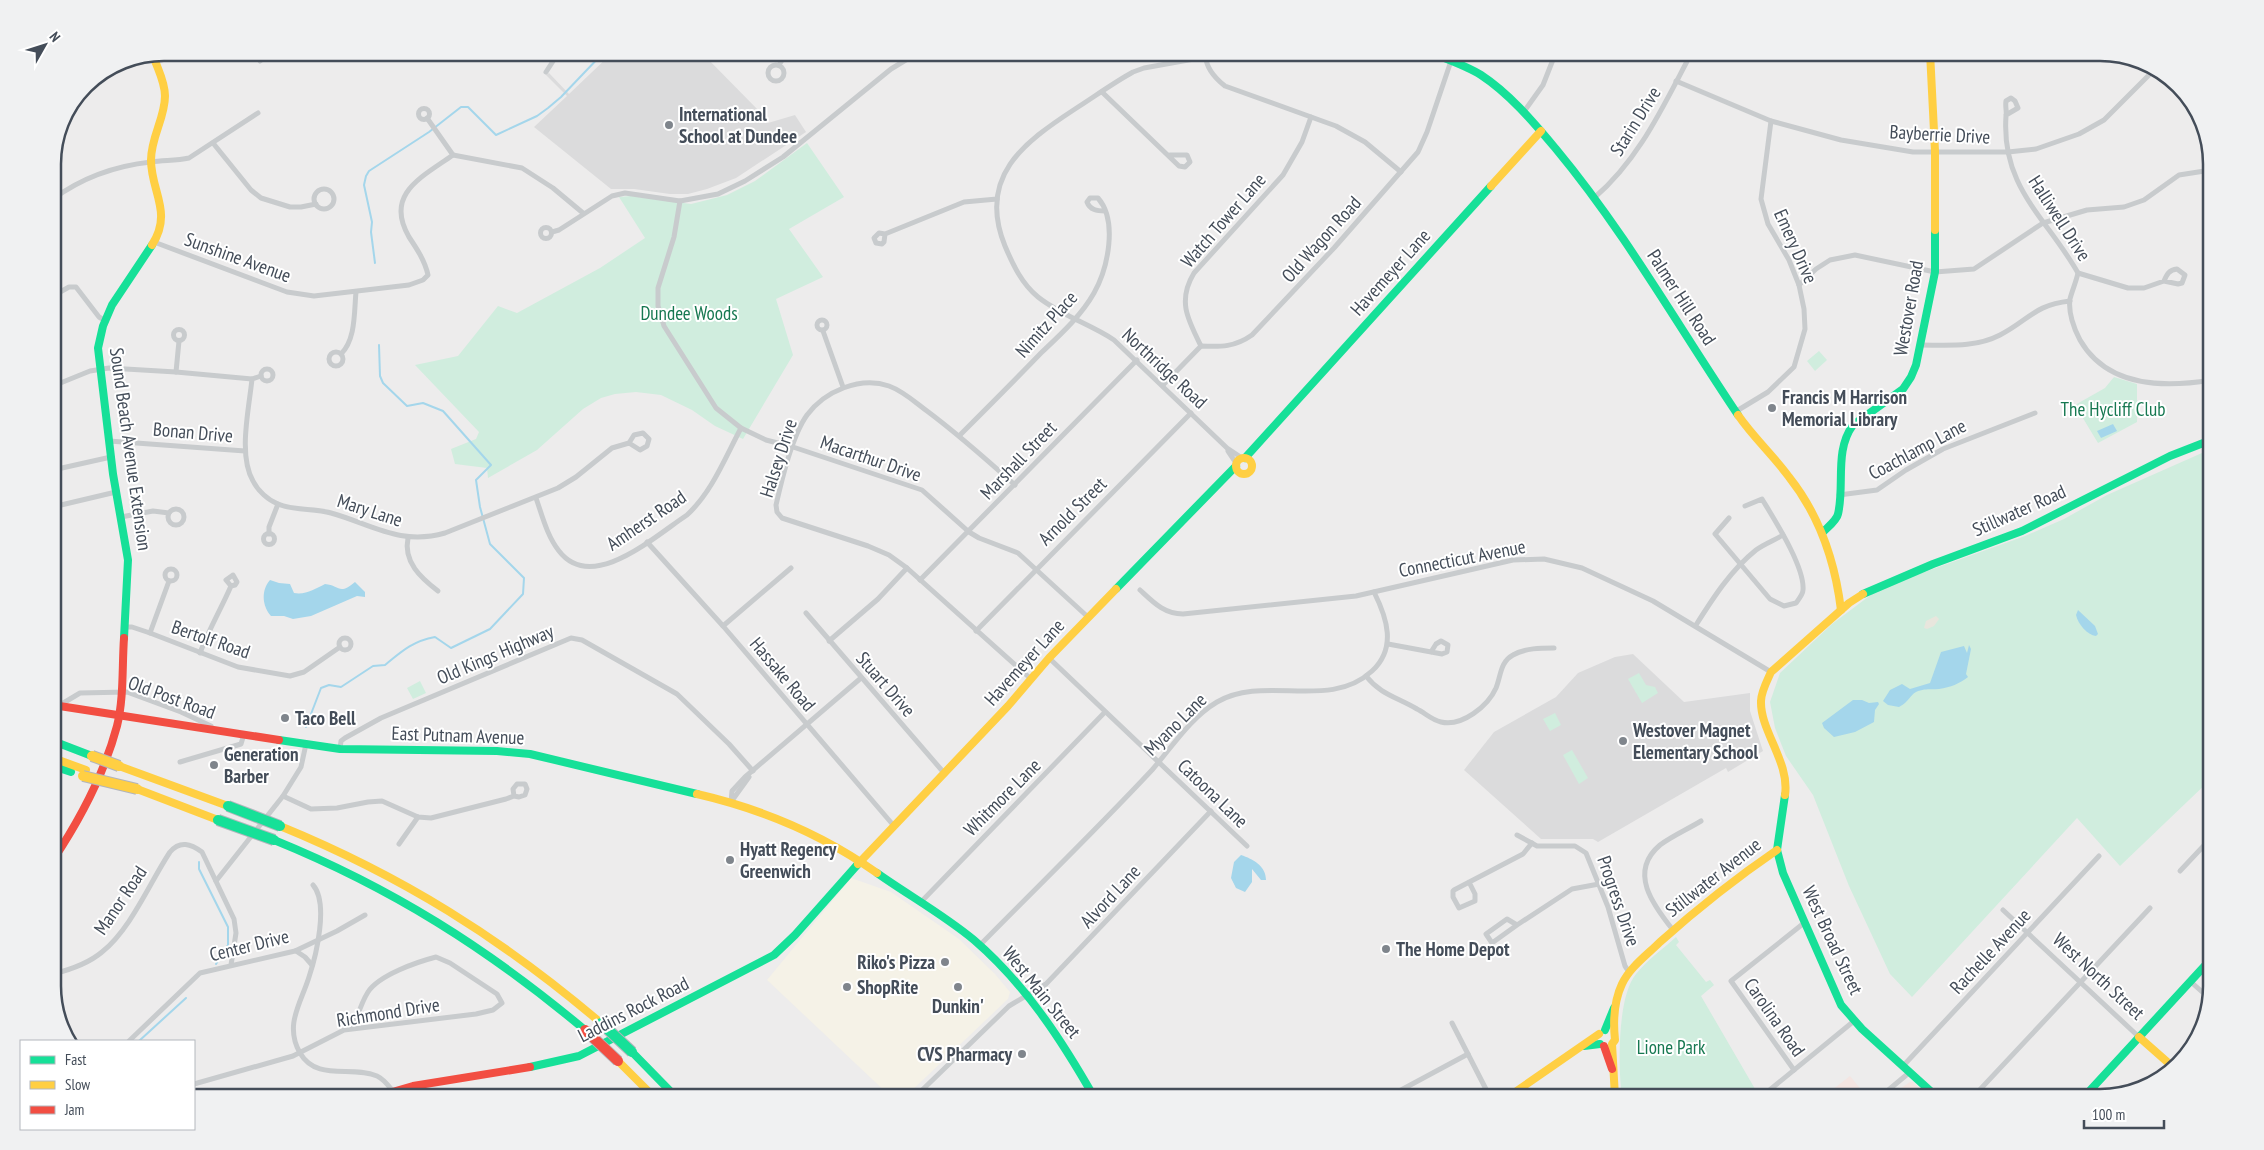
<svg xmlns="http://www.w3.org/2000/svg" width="2264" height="1150" font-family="'PT Sans Narrow',sans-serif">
	<rect width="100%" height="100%" fill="#edecec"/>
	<!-- commercial -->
	<polygon fill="#f5f2e7" points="851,878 891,892 959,939 995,974 1010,992 1008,999 905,1097 891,1097 767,980"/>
	<!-- education -->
	<g fill="#dbdbdc">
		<polygon points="702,53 762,114 768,123 795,115 806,132 736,178 707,189 688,194 670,194 634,189 611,189 534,127 567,96 546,75 549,73 569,94 612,53"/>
		<polygon points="1633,654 1684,702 1750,693 1750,711 1763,751 1728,772 1726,768 1598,842 1593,839 1541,839 1464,770 1494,732 1556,697 1578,673 1615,657"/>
	</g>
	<!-- medical -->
	<g fill="#f4e5e2">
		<polygon points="1850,1076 1867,1097 1823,1097"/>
		<polygon points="1910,1082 1913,1082 1928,1097 1888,1097"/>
	</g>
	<!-- green -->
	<g fill="#d0edde">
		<polygon points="807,143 844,197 789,229 823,277 776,299 793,355 743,439 715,426 692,410 661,395 636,392 615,394 601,398 583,409 537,450 488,478 487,468 455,464 451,449 476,439 479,432 415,365 458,356 498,306 517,313 600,268 645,238 619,197 631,196 691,204 727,195 755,181"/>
		<polygon points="1819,351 1827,360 1815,371 1807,361"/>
		<polygon points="2114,377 2137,384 2137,422 2098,443 2075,405 2105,388"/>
		<polygon points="2211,449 2211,779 2120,866 2077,818 1912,997 1890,974 1849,886 1813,795 1786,756 1775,728 1770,702 1780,673 1832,624 1880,588 2025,536 2064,519 2107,495"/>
		<polygon points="1639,673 1646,685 1655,687 1658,693 1642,703 1628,679"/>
		<polygon points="420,681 426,693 413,699 407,688"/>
		<polygon points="1555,713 1561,725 1550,731 1543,719"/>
		<polygon points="1572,750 1588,778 1579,784 1563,755"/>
		<path d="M1676,937L1679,942L1676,945L1706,982L1710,980L1714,985L1701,996L1758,1094L1753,1097H1622C1618,1068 1617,997 1636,974C1647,960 1663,949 1676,937Z"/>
	</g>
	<!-- sand -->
	<polygon fill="#e8e6dd" points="1936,616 1939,619 1934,626 1927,629 1924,628 1926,621"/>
	<!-- water -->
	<g fill="#a4d6eb">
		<polygon points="2113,424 2117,431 2101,438 2097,431"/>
		<path d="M270,580L279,583L290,584L294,593C306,595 315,589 325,584C339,585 339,596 355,582L365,592V597L357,596L311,616L293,619L284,616H271C262,606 261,590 270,580Z"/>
		<path d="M2078,610L2095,626L2098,634L2096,636C2087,635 2078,624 2076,615Z"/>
		<path d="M1969,645L1971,649L1966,674L1968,677C1959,684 1951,687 1939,689C1931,690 1925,688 1916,692C1910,695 1909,702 1899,707L1888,705L1883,701L1890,690L1902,684L1910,689L1930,683L1941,652L1964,646L1967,653Z"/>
		<polygon points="1853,700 1862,700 1869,703 1878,702 1879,704 1875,710 1874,722 1855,732 1834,737 1824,728 1822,723"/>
		<path d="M1241,855C1253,859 1266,866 1266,880H1261L1252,869V882L1245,892L1236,888L1231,878L1234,862Z"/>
	</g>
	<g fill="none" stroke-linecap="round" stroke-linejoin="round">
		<!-- stream -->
		<g stroke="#a4d6eb" stroke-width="2">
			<polyline points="375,263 371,232 372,222 364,185 366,176 369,171 429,132 461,107 468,107 496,135 537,116 548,108 561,97 604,52"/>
			<path d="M306,727L321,688L329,685L341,687L373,666L385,665C402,651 413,641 435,637L451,648L490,629L523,594L524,578L490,544L480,507L476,480L491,465L443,411L423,403L407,406L383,383L380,376L379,345"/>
			<polyline points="199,862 199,869 228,927 228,945 216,964"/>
			<polyline points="139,1041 186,998"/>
		</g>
		<!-- street -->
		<g stroke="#c8cbcd" stroke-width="5">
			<path d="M1206,52C1204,66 1215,78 1225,86L1336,126L1365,142L1401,172"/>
			<path d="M1205,57L1144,68L1133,72C1113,83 1094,97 1075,109C1023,143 977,177 1005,246C1013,265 1022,284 1038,297C1062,316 1090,324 1114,340L1227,448L1242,458"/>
			<polyline points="260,61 274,52"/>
			<circle cx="776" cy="73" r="8"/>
			<polyline points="779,65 787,52"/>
			<polyline points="546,72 559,52"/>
			<polyline points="1676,81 1771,121 1841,140 1913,152 2008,152 2036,149 2079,134 2104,120 2155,69"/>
			<polyline points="1102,92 1179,166 1185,167 1190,162 1187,155 1170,155"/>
			<circle cx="424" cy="114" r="5.5"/>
			<polyline points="1523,113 1543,85 1556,52"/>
			<path d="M2006,115L2018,108L2015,101L2011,98L2006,101C2005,107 2007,111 2006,116C2001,188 2047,218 2078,273C2076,282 2072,291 2070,299C2068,312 2074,329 2080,340C2107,387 2164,388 2211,380"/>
			<polyline points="427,118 453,155"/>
			<polyline points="213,143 251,190 261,198 290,207 301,207 316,204"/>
			<circle cx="324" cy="199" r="10"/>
			<path d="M1594,198C1640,159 1664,104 1692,52"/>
			<path d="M53,199C83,177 114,166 151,162C164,160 176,161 189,158L258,113"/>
			<polyline points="680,201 674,237 658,288 658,306 664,326 716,408 741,428 766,440 793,447 922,490 969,532 979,538 1018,553 1089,618"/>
			<circle cx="546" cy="233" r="5.5"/>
			<polyline points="552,232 559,230 612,196 625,193 680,201 718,194 745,181 783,157 891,69 919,52"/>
			<polyline points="885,234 884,242 882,244 876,243 874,238 879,233 885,234 964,202 997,199"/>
			<path d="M154,242L287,292L314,296L409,285L423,280L428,275C425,261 417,249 409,237C384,194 422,177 453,155L522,168L553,188L583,213"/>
			<path d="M2078,273L2128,288H2144L2164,281L2178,284L2182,283L2185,275L2177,269C2169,270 2167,274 2164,281"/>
			<polyline points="1799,285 1816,269 1830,260 1855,255 1935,272 1974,269 2043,223 2087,210 2124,207 2144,200 2179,175 2211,170"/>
			<polyline points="53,296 69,287 76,287 99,317 104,320"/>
			<circle cx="822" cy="325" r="5"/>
			<circle cx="179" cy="335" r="5.5"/>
			<polyline points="823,331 843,387"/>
			<path d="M1920,345C1947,345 1975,348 2000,335C2029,320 2034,305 2070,301"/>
			<path d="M1201,346C1188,320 1177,301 1194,273L1283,175L1302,142L1311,117"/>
			<circle cx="336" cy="359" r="7"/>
			<path d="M341,354C356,339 354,312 356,292"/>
			<circle cx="267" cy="375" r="6"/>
			<polyline points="176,372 179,341"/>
			<path d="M252,379C249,409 238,455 253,481C258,491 268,500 278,504C294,511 314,508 331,513C371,524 400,546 445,533L558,488L576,477L612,448L629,443L634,435L643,433L649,439L647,446L640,450L629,443"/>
			<path d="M1163,385L1201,346C1221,347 1235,347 1252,335L1334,248L1418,152L1427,132L1451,61"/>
			<polyline points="53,386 90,371 109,368 176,372 252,379 261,376"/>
			<polyline points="1735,412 1768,392 1794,367 1805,329 1804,309 1799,285 1789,260 1768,224 1761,199 1771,121"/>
			<path d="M960,435C987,408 1014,381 1041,353C1060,335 1081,316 1094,293C1108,268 1118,221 1098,198H1090L1087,202C1090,210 1097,211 1105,211"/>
			<polyline points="109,441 245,451"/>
			<polyline points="1228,451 1236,463"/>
			<polyline points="53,470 111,457"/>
			<path d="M1015,485C986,459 958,434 927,411C915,402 903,391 889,386C860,376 825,391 807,415C792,436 782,479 776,505L777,512L782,518L868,546L889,555L907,568L1031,679"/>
			<polyline points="1839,495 1877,490 1906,470 1943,449 2035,413"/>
			<path d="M536,498C542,515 547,536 559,551C592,594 655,536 687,515C712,492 725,458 741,428"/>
			<polyline points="61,505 116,492"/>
			<circle cx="176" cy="517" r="8"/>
			<polyline points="121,517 153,511 169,513"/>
			<path d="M1729,518L1715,534L1770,599L1784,606L1796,603C1799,599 1803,594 1803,590C1805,567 1774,519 1762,499L1745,506"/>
			<circle cx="269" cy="539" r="5.5"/>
			<polyline points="269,534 269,527 278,504"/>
			<path d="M408,538C403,562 421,578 438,591"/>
			<polyline points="647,542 723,626 894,826"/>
			<circle cx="171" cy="575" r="6"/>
			<polyline points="920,580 1137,360"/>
			<path d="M1140,590C1153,602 1164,614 1183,614L1356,596L1513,560L1544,559L1582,568L1653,601L1771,672"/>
			<polyline points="806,613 945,774"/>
			<path d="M1696,625C1713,598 1731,570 1756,550C1764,544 1775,540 1783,535"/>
			<polyline points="723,626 791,568"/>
			<polyline points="125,627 132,627 150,633 238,667 290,676 304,672 340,647"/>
			<polyline points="976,631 1191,413"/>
			<polyline points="150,633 169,581"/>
			<circle cx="345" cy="644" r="6"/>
			<polyline points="829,641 878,599 907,568"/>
			<polyline points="1388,644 1442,654 1447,652 1448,645 1441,641 1436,644 1431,652"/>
			<path d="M200,653C209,629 221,609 231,586L235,585L237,582L233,575L226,580L231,586"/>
			<polyline points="1049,658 1247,846"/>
			<path d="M1366,676C1381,695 1397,697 1417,709C1425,713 1432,720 1441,722C1462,727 1488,706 1496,688C1501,676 1500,662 1513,655C1525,648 1541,648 1554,648"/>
			<polyline points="60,705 80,693 127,692 181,712 211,726"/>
			<polyline points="340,749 341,741 345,738 381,718 571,638 582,640 677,694 729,744 753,771"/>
			<polyline points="180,762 241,744 244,734"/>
			<polyline points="283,796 311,809 337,808 368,802 382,801 418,817 431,818 506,799 514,796 513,789 517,784 525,784 527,789 525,795 519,797 514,796"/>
			<polyline points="731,802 732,791 745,777 861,678"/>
			<polyline points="731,802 749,777"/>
			<polyline points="1517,835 1537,846 1575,846 1586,853 1608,907 1625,966 1629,972"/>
			<polyline points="399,844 418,817"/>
			<polyline points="2180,871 2211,838"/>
			<polyline points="216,881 283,796 301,767 306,744"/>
			<polyline points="1469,882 1475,894 1475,901 1459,908 1453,897 1453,891 1454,890 1523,854 1532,843"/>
			<path d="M313,885C329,903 316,956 309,977C301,1003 284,1025 300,1053C317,1082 351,1065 377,1076C386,1080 391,1090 398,1097"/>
			<polyline points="920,903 1105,712"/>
			<polyline points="2003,910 2139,1037"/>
			<polyline points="1517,925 1492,943 1486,934 1507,919 1517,925 1572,889 1599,884"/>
			<path d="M1673,930C1653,905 1628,872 1660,845C1672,836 1688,829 1701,821"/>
			<path d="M980,945C1037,887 1096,830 1152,770C1172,747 1190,718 1217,702C1265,674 1329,711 1372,671C1397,648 1387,618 1374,592"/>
			<polyline points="296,951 305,957 312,965"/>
			<path d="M53,974C69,970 89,963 102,952C131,929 150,882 170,852C180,840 191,844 202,852L234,919L236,933L231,965"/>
			<polyline points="2191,982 2209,998"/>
			<polyline points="1452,1023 1490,1097"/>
			<polyline points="129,1041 200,973 295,951 337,931 365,915"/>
			<polyline points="1903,1066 2099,856"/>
			<polyline points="1794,1070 1731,981 1804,923"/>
			<path d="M194,1084L293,1056L344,1030L476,1014L493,1010L502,1003L497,994L450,963L436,957C417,962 379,975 368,992C361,1003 357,1017 353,1029"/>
			<polyline points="915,1097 1009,1006 1046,984 1211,811"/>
			<polyline points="1388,1097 1468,1054"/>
			<polyline points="1761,1097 1854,1021"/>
			<polyline points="1880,1097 1910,1072"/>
			<polyline points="1973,1097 2150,908"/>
		</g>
		<!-- fast -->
		<g stroke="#16e098" stroke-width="8">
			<path d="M1429,52C1446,59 1465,65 1481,75C1510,94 1534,123 1556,149C1625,232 1678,326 1738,415"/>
			<polyline points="1245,458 1491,186"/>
			<path d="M1823,532C1828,527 1837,520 1838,514C1845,485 1834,451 1853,425L1903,389L1911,377L1916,365L1935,272V230"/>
			<polyline points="1116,589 1236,466"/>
			<polyline points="1863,594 1933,564 2022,531 2170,456 2211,440"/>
			<polyline points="124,638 128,560 113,474 98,348 103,326 112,305 152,245"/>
			<polyline points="279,740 340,749 497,751 530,754 697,794"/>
			<polyline points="53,741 92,756"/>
			<polyline points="53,766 71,772"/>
			<polyline points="1785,795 1777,850 1783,873 1841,1005 1862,1029 1937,1097"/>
			<path d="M274,840C392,888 487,948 585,1030"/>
			<path d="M877,873C908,895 944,915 974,940C1025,984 1061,1039 1094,1097"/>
			<polyline points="1605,1030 1614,1008"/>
			<polyline points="1584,1046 1600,1044"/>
			<polyline points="632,1052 676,1097"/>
			<polyline points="530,1067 579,1056 774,955 795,935 858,864"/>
			<polyline points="2084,1097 2211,959"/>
		</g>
		<!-- slow -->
		<g stroke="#ffcf43" stroke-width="8">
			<polyline points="1930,52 1935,151 1935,230"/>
			<polyline points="1491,186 1541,131"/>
			<path d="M152,245C173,212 151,192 151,160C151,137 165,118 165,96C165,81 157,68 153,55"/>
			<path d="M1738,415C1753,437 1773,455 1789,477C1820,516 1835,561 1841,610"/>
			<circle cx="1244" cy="466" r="8"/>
			<polyline points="53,758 86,770"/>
			<polyline points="119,766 228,806"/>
			<polyline points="137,789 218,820"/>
			<path d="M697,794C762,809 822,834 877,873"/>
			<path d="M1785,795C1790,762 1760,731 1761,701C1761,692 1767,681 1771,672L1849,603L1863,594"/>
			<path d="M280,826C402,876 501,938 601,1023"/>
			<polyline points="858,864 1008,706 1049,658 1116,589"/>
			<polyline points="2139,1037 2173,1067"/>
			<polyline points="618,1061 654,1097"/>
			<polyline points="1508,1097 1599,1034"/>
			<path d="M1615,1097L1612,1044L1615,1040C1613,1021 1614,1001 1622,984C1630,967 1647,955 1660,942C1697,909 1736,878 1777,850"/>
		</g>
		<!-- jam -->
		<g stroke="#f24e42" stroke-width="8">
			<polyline points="53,705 279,740"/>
			<path d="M53,860C81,818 104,775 117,726C124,698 122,666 124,638"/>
			<polyline points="1604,1046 1612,1069"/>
			<polyline points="375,1097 413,1086 530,1067"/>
		</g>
		<defs>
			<g id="fast-bridge">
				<polyline points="228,806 280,826"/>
				<polyline points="218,820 274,840"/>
				<polyline points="601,1023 632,1052"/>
			</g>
			<g id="slow-bridge">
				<polyline points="92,756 119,766"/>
				<polyline points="83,776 137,789"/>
			</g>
			<polyline id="jam-bridge" points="585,1030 618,1061"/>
		</defs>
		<!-- fast-bridge casing -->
		<use href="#fast-bridge" stroke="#b2b5bc" stroke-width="12" stroke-linecap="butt"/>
		<!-- slow-bridge casing -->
		<use href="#slow-bridge" stroke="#b2b5bc" stroke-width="12" stroke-linecap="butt"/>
		<!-- jam-bridge casing -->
		<use href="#jam-bridge" stroke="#b2b5bc" stroke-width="12" stroke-linecap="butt"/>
		<!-- fast-bridge -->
		<use href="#fast-bridge" stroke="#16e098" stroke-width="10"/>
		<!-- slow-bridge -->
		<use href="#slow-bridge" stroke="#ffcf43" stroke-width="10"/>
		<!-- jam-bridge -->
		<use href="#jam-bridge" stroke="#f24e42" stroke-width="10"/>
	</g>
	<!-- markers -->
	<g fill="#7f858c" stroke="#fff" stroke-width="2">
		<circle cx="669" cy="125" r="5"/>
		<circle cx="1772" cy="408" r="5"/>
		<circle cx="285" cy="718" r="5"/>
		<circle cx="1623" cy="741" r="5"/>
		<circle cx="214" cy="765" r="5"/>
		<circle cx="730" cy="860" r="5"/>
		<circle cx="1386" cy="949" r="5"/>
		<circle cx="945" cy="962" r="5"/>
		<circle cx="847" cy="987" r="5"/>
		<circle cx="958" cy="987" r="5"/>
		<circle cx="1022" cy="1054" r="5"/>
	</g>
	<g text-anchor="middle" stroke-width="4" stroke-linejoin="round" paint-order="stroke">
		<!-- poi labels -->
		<g font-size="19" font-weight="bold" fill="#444d59" stroke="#fff" text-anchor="start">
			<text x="679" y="121">International<tspan x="679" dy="22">School at Dundee</tspan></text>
			<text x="1782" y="404">Francis M Harrison<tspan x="1782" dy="22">Memorial Library</tspan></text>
			<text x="295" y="725">Taco Bell</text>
			<text x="1633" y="737">Westover Magnet<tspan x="1633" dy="22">Elementary School</tspan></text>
			<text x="224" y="761">Generation<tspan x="224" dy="22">Barber</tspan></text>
			<text x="740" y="856">Hyatt Regency<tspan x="740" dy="22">Greenwich</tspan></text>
			<text x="1396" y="956">The Home Depot</text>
			<text x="935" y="969" text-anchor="end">Riko's Pizza</text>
			<text x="857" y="994">ShopRite</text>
			<text x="958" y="1013" text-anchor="middle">Dunkin'</text>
			<text x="1012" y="1061" text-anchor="end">CVS Pharmacy</text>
		</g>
		<!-- street labels -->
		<g font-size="19" fill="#444d59" stroke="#fff">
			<text transform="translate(1635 121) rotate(-58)" y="7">Starin Drive</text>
			<text transform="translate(1940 134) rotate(3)" y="7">Bayberrie Drive</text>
			<text transform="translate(2060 218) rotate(57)" y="7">Halliwell Drive</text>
			<text transform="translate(1223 220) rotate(-49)" y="7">Watch Tower Lane</text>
			<text transform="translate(1321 239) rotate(-48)" y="7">Old Wagon Road</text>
			<text transform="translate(1796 246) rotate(66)" y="7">Emery Drive</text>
			<text transform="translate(238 257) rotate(20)" y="7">Sunshine Avenue</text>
			<text transform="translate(1390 272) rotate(-48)" y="7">Havemeyer Lane</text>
			<text transform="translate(1682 297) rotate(57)" y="7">Palmer Hill Road</text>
			<text transform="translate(1908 308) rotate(-80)" y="7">Westover Road</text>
			<text transform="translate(1046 324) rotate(-48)" y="7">Nimitz Place</text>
			<text transform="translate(1165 368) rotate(43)" y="7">Northridge Road</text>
			<text transform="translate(193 432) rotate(5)" y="7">Bonan Drive</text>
			<text transform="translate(131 449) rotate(82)" y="7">Sound Beach Avenue Extension</text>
			<text transform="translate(1917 449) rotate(-28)" y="7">Coachlamp Lane</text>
			<text transform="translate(778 458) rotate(-72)" y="7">Halsey Drive</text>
			<text transform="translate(871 458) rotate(19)" y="7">Macarthur Drive</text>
			<text transform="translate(1018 460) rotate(-46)" y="7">Marshall Street</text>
			<text transform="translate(370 510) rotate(18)" y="7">Mary Lane</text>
			<text transform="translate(2019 510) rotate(-24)" y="7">Stillwater Road</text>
			<text transform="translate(1072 511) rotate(-45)" y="7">Arnold Street</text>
			<text transform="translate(646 520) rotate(-34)" y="7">Amherst Road</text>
			<text transform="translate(1462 558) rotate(-11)" y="7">Connecticut Avenue</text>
			<text transform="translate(211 639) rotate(19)" y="7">Bertolf Road</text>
			<text transform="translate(495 654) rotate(-23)" y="7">Old Kings Highway</text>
			<text transform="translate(1024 662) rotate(-48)" y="7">Havemeyer Lane</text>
			<text transform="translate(783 674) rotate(50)" y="7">Hassake Road</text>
			<text transform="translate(886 684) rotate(49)" y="7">Stuart Drive</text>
			<text transform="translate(172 697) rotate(20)" y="7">Old Post Road</text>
			<text transform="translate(1175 724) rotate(-45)" y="7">Myano Lane</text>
			<text transform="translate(458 735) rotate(2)" y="7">East Putnam Avenue</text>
			<text transform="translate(1213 793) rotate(44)" y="7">Catoona Lane</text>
			<text transform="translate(1002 797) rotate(-45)" y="7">Whitmore Lane</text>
			<text transform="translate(1713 877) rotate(-38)" y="7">Stillwater Avenue</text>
			<text transform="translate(1110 896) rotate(-47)" y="7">Alvord Lane</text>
			<text transform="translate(120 900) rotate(-56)" y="7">Manor Road</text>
			<text transform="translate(1619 901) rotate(71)" y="7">Progress Drive</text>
			<text transform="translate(1833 940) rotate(65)" y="7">West Broad Street</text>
			<text transform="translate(249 945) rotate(-14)" y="7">Center Drive</text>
			<text transform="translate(1990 951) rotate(-47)" y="7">Rachelle Avenue</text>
			<text transform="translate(2099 976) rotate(43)" y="7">West North Street</text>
			<text transform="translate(1042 992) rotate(51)" y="7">West Main Street</text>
			<text transform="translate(633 1009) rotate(-27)" y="7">Laddins Rock Road</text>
			<text transform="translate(388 1012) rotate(-9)" y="7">Richmond Drive</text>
			<text transform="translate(1775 1017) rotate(55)" y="7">Carolina Road</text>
		</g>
		<!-- park labels -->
		<g font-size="19" fill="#167851" stroke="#fff">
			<text x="689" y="320">Dundee Woods</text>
			<text x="2113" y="416">The Hycliff Club</text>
			<text x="1671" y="1054">Lione Park</text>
		</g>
	</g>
	<!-- crop -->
	<path d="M0 0H2264V1150H0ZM164 61H2100A103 103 0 0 1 2203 164V986A103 103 0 0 1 2100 1089H164A103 103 0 0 1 61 986V164A103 103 0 0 1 164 61Z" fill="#f0f1f2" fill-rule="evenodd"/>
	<path fill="none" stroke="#444d59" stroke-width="2.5" d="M164 61H2100A103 103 0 0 1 2203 164V986A103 103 0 0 1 2100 1089H164A103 103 0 0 1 61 986V164A103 103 0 0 1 164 61Z"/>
	<!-- legend -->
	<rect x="20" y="1040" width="175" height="90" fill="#ffffff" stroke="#b4b8bd"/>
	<rect x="30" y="1056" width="25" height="8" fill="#16e098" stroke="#b4b8bd"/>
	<text x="65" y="1065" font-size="15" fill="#444d59">Fast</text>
	<rect x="30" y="1081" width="25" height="8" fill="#ffcf43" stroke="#b4b8bd"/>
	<text x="65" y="1090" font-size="15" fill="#444d59">Slow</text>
	<rect x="30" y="1106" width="25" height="8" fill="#f24e42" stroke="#b4b8bd"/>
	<text x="65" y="1115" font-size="15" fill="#444d59">Jam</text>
	<!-- north arrow -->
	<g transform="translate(45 45) rotate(51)" stroke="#ffffff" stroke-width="4" paint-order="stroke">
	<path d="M0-4L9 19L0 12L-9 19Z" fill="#444d59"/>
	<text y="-8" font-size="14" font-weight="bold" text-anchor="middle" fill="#444d59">N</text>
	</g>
	<!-- scale -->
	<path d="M2084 1120v8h80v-8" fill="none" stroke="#444d59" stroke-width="2.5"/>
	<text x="2092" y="1120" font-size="15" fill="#444d59" stroke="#ffffff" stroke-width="4" paint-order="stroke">100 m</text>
</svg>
